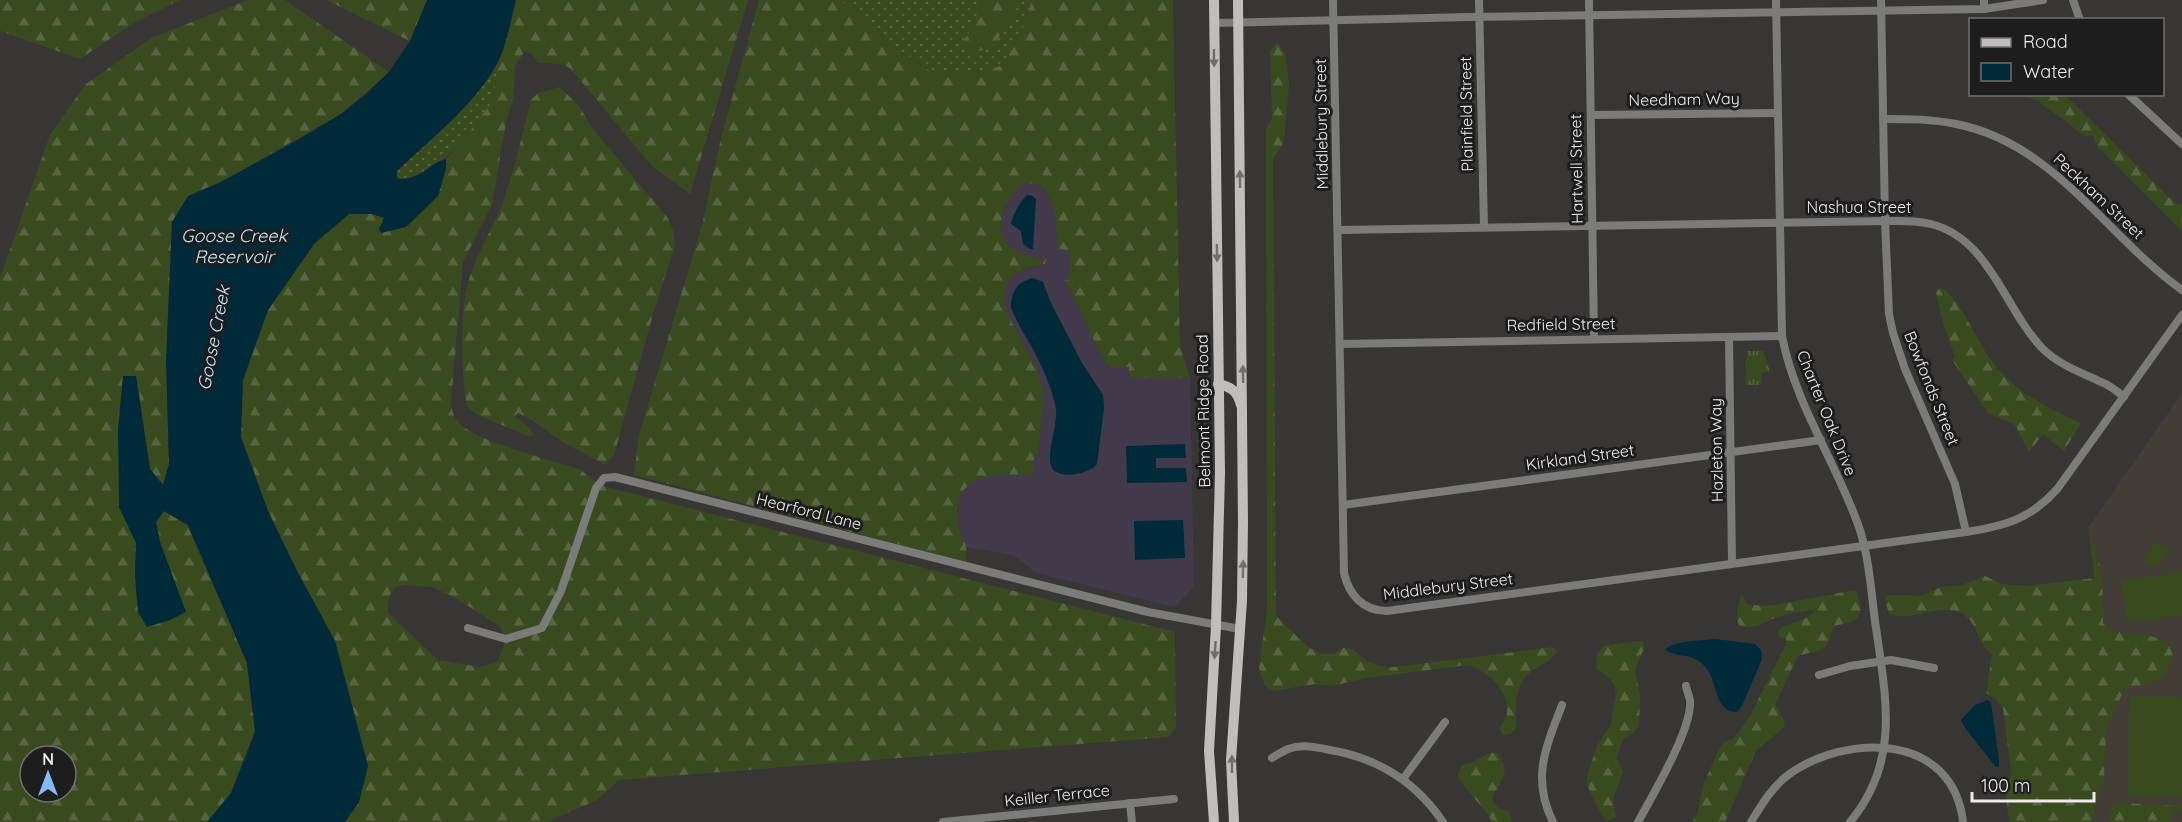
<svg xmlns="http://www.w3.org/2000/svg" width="2182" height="822" font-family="Quicksand,sans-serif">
	<defs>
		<pattern id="grass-dots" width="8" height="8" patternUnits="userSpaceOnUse" patternTransform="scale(1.5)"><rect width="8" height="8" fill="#394a1f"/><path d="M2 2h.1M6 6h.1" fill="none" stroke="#566440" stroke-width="1.8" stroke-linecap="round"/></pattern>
		<pattern id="forest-firs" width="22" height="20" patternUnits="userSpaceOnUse" patternTransform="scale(1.5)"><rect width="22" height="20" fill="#394a1f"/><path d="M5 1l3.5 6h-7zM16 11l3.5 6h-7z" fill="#566440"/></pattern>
		<pattern id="park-tufts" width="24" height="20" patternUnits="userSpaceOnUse" patternTransform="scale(1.5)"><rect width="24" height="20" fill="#394a1f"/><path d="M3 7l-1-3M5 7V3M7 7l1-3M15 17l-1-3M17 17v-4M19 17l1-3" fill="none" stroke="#566440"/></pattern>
	</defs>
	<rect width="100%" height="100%" fill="#373634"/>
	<!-- industrial -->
	<polygon fill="#423a4a" points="1024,183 1038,185 1048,195 1055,213 1058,249 1070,249 1070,279 1065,280 1102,357 1108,367 1129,367 1129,378 1190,378 1194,587 1174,607 1036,573 1013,555 966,547 961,536 958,519 959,500 966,486 982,476 1002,474 1034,475 1034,453 1038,453 1041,429 1014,329 1005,309 1003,298 1004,287 1009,279 1016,272 1045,264 1045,259 1032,258 1018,254 1005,241 1000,230 1002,215 1012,193"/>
	<!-- built -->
	<polygon fill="#423d36" points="2182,393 2182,822 2017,822 2065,582 2095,578 2088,528"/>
	<!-- grass -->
	<g fill="url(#grass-dots)">
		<path d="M840,0H1031C1029,24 1013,46 1001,66L968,74H936L891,45Z"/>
		<path d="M499,60C497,73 497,91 492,102C476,130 433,180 399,179L397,177V171C434,136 472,103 499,60Z"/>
	</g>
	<!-- forest -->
	<g fill="url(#forest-firs)" fill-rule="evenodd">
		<polygon points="0,0 180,0 135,22 80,59 0,31"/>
		<path d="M248,0H285L389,72L341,114L221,182L188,196L166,360L169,464L163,485L150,469L136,376H123L119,507L136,543L135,577L185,612L160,542L156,522L164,511L187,525L247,663L255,732L231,793L207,822H0V278L50,135L85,85L151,38ZM30,756H66V792H30Z"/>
		<polygon points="326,0 427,0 410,41"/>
		<path d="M516,0H748L690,194L652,166L571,69L563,64L538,63L532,54L525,51L515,66L513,101L506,121L492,205L463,262L451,403C452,411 454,418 460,424C480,443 552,460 581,470L590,478L606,487L1175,632L1176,727L1169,737L619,780L597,800L547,822H345L359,802L368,766L335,641L296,569L268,511L241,437L243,380L268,310L314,244L349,214H372L384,218L446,169V159L466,137L493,100L499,60ZM406,585L433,587L457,599L500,626L506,639L498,662L480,667L438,660L388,613L389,597L395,587Z"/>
		<path d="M759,0H840L891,45L935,74H968L1001,66C1013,46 1029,24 1031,0H1173L1180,347L1190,378H1129V367H1109L1102,357L1065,280L1070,279V250L1058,249C1056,231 1057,195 1038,185C1035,183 1028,184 1024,183C988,215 993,256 1046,259L1045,264C1016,269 1000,277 1005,309L1037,369L1044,397L1038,454H1034V475C998,474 953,470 958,521C959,531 965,539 966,548C967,552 966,558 966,562L634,475L639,435L702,225L720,142Z"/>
		<polygon points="978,0 1018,0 1017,8 993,47 969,54 964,40 977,20"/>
		<path d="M1277,43L1286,54L1289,84L1284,142L1273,159L1276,616L1307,646L1321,654H1334L1343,648L1353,649L1367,661L1386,668L1553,647L1557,651C1548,663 1548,661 1536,668C1513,681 1516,706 1516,728L1510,734L1503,735L1500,729C1502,722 1507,718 1507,711C1508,689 1487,671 1468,665L1366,678L1332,686L1315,684L1273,691L1265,686L1259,668L1267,609L1266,130L1272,119L1270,51Z"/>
		<path d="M560,87L580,107L592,128L668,218L673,230L675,244L652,318L614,455L604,464L564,443L535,422L518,413L515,416L528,427L535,436H528L478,415L467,407C461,378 460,310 468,283C475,256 491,232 501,207C514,172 522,136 531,100L538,93Z"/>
		<polygon points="2019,95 2064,95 2070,100 2174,202 2182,205 2182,231 2097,146 2093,136 2085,136 2037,100"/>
		<path d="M1941,287C1965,306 1974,336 1991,360C2013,391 2047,408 2081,423L2064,451L2043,434L2029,452L2015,425L1988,413L1952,360L1955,357L1943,323L1936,292Z"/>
		<path d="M2089,537L2092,538L2102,574L2103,623C2107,628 2112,631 2119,632C2135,636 2168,632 2172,653C2173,658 2172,663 2170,667C2161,683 2142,685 2125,688L2106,728L2104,779L2094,809L2093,822H2009L2006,797L2011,772L2003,709L1997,700L1986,693L1992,655C1978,645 1979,624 1963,614C1941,601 1911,623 1889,614L1885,600L1888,595L1920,596L1941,587L1962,585L1985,576L2002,584L2027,586L2095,578Z"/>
		<path d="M1855,590C1867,616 1860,620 1835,626C1830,632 1831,639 1827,645C1822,652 1806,653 1798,656L1775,704L1785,722L1784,727L1756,751L1725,822H1692L1697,814L1704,783L1720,747L1726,741L1733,739L1749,718L1786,644V639L1778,636V631C1789,621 1804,623 1814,612L1811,610C1801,612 1791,613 1781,616C1765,620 1756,632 1739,625C1735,616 1737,603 1742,595L1747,604L1763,606L1775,605Z"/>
		<polygon points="1638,641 1643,641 1644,648 1635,670 1640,695 1639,726 1634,732 1624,738 1620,747 1617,758 1623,772 1613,799 1616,817 1609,821 1601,815 1587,785 1587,776 1597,746 1611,724 1616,694 1614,684 1608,677 1597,669 1596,657 1603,646"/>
		<path d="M1495,752C1514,772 1500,780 1492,799L1497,807L1509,812L1512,822H1492C1483,804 1466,793 1458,775L1462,765C1475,763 1482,755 1495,752Z"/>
		<polygon points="2124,803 2182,806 2182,818 2179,811 2175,810 2170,822 2110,822 2110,811 2114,804"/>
	</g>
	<!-- park -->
	<polygon fill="url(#park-tufts)" points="1747,351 1763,351 1770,371 1762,373 1761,385 1746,385 1745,361 1747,360"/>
	<!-- pitch -->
	<g fill="#394a1f">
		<polygon points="2156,541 2169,550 2156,569 2143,560"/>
		<polygon points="2182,572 2182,615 2127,623 2121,580"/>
		<polygon points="2129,696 2182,697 2182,798 2127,796"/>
	</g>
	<!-- water -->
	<g fill="#002a39">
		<path d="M427,0H516C511,20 507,44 498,62C475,105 432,138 397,171V177L399,179C420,180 430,163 446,159V169L438,196L406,227L381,233L379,229L384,218L372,214H349L314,244L268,310L243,380L241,437L268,511L296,569L335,641L368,766L359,802L345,822H207L231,793L255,732L247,663L188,525L164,511L156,522L160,542L186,612L170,620L147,627L138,612L135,577L136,543L119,507L118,429L123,376H136L150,469L163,485L169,464L166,360L172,222L188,196L221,182L296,141L341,114L365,95L389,72L410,41Z"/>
		<path d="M1027,195L1033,196L1036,199L1033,249H1030L1023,244L1021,231L1011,224C1013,214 1020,202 1027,195Z"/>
		<path d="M1033,278L1043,282L1051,303L1082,363L1103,395L1104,409L1097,464C1090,474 1059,480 1052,468C1045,458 1058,424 1056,409C1052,387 1041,364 1030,344C1023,332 1016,321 1011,307C1011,291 1017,282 1033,278Z"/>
		<polygon points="1185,444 1186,458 1156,458 1156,468 1186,468 1187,482 1127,483 1126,446"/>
		<polygon points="1183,520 1185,558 1135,560 1134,521"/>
		<path d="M1715,639L1755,644L1761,650L1762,659L1742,706L1737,712C1714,712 1718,683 1707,669C1692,649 1676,660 1665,649C1677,640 1700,641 1715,639Z"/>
		<polygon points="1988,700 1991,703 1999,760 1999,767 1996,767 1965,728 1961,720 1975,705"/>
	</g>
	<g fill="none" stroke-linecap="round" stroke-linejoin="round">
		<!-- minor -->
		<g stroke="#7b7b7a" stroke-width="8">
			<path d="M1333,0L1344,573C1349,595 1363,611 1387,611L1966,532C2005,526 2031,519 2058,488L2182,315"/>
			<polyline points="1479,0 1484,227"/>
			<polyline points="1589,0 1594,338"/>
			<path d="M1776,0L1782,336C1795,404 1836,462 1859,527C1869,557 1871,590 1875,621C1885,694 1902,760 1850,822"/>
			<polyline points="1881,0 1885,221 1889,314 1893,333 1905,369 1955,484 1966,532"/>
			<polyline points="1984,0 1984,9"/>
			<polyline points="2073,0 2080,20"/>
			<polyline points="1214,23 1470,17 1984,9 2043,0"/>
			<polyline points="2128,94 2182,144"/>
			<polyline points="1591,115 1778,113"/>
			<path d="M1883,119C1908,119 1932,119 1956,124C2054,143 2105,235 2182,290"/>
			<path d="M1339,230L1885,221C1900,221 1916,220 1931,224C1990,239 2004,308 2042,348C2059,365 2080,372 2101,382C2109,385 2117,391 2124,397"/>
			<polyline points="1729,337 1732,563"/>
			<polyline points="1340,344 1782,336"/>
			<polyline points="1343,505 1821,440"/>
			<polyline points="468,628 506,639 542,628 561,591 596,488 604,478 615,477 1148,612 1240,629"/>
			<polyline points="1819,675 1850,666 1891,660 1934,668"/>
			<path d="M1272,758C1277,755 1283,751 1288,749C1302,744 1316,747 1330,750C1377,758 1416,782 1443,822"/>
			<polyline points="1403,779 1445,722"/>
			<polyline points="1130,803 1132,822"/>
			<polyline points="943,822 1174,799"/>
			<path d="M1553,822C1531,778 1546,747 1562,705"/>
			<path d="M1638,822C1652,796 1693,728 1690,700C1689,696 1687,691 1686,686"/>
			<path d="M1751,822C1761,806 1772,787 1788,775C1846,733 1953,732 1963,822"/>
		</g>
		<!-- major -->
		<g stroke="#c0bebc" stroke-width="10">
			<polyline points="1214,0 1220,473 1216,626 1209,751 1214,822"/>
			<path d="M1218,384C1232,387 1237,391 1241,405"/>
			<polyline points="1234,822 1231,760 1242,601 1243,522 1238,0"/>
		</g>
	</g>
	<!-- one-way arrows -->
	<defs><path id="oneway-solid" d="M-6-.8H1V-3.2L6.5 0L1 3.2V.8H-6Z" transform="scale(1.5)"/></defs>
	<g fill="#6f6e6c">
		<use href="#oneway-solid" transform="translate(1214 58) rotate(89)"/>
		<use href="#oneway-solid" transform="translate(1240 179) rotate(-91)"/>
		<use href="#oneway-solid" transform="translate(1217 253) rotate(89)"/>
		<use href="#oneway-solid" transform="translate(1243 374) rotate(-91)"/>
		<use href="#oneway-solid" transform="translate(1243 569) rotate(-89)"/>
		<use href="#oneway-solid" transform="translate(1215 650) rotate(94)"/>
		<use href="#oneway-solid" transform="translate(1232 764) rotate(-90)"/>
	</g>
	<g text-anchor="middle" stroke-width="6" stroke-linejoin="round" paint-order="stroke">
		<!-- street labels -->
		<g font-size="16" fill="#edeceb" stroke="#1e1d1d">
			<text transform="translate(1684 99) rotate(-1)" y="6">Needham Way</text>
			<text transform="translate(1466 114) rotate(-91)" y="6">Plainfield Street</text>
			<text transform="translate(1321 124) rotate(-91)" y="6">Middlebury Street</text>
			<text transform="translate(1576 169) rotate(-91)" y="6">Hartwell Street</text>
			<text transform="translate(2099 196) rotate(43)" y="6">Peckham Street</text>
			<text x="1859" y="213">Nashua Street</text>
			<text transform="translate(1561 324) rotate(-1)" y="6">Redfield Street</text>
			<text transform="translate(1932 388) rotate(68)" y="6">Bowfonds Street</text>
			<text transform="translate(1203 411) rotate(-91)" y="6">Belmont Ridge Road</text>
			<text transform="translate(1827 413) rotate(68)" y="6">Charter Oak Drive</text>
			<text transform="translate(1716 450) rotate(-91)" y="6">Hazleton Way</text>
			<text transform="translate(1580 457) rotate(-8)" y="6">Kirkland Street</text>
			<text transform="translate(809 511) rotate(14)" y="6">Hearford Lane</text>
			<text transform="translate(1448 586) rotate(-7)" y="6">Middlebury Street</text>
			<text transform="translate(1057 795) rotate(-6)" y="6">Keiller Terrace</text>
		</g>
		<!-- water labels -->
		<g font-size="18" font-style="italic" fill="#c3ebfd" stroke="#1e1d1d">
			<text x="234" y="242">Goose Creek<tspan x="234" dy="21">Reservoir</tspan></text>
			<text transform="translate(214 338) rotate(-79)" y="6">Goose Creek</text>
		</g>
	</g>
	<!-- legend -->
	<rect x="1969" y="18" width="195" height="78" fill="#1e1d1d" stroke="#71706f" stroke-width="1.5"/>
	<rect x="1981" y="38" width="30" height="9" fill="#c0bebc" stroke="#71706f" stroke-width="1.5"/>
	<text x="2023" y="48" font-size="18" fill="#edeceb">Road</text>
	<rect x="1981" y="63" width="30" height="18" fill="#002a39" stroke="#71706f" stroke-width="1.5"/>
	<text x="2023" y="78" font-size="18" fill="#edeceb">Water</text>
	<!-- north arrow -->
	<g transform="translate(48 774)"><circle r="28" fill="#1e1d1d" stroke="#71706f" stroke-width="1.5"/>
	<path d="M0-4.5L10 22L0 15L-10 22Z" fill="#85bbfb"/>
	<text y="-9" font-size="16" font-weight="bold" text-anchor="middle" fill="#edeceb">N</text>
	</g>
	<!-- scale -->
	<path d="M1972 792v9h122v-9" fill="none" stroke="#edeceb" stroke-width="3"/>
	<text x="1981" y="792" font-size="18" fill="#edeceb" stroke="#1e1d1d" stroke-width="4.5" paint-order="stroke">100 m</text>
</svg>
